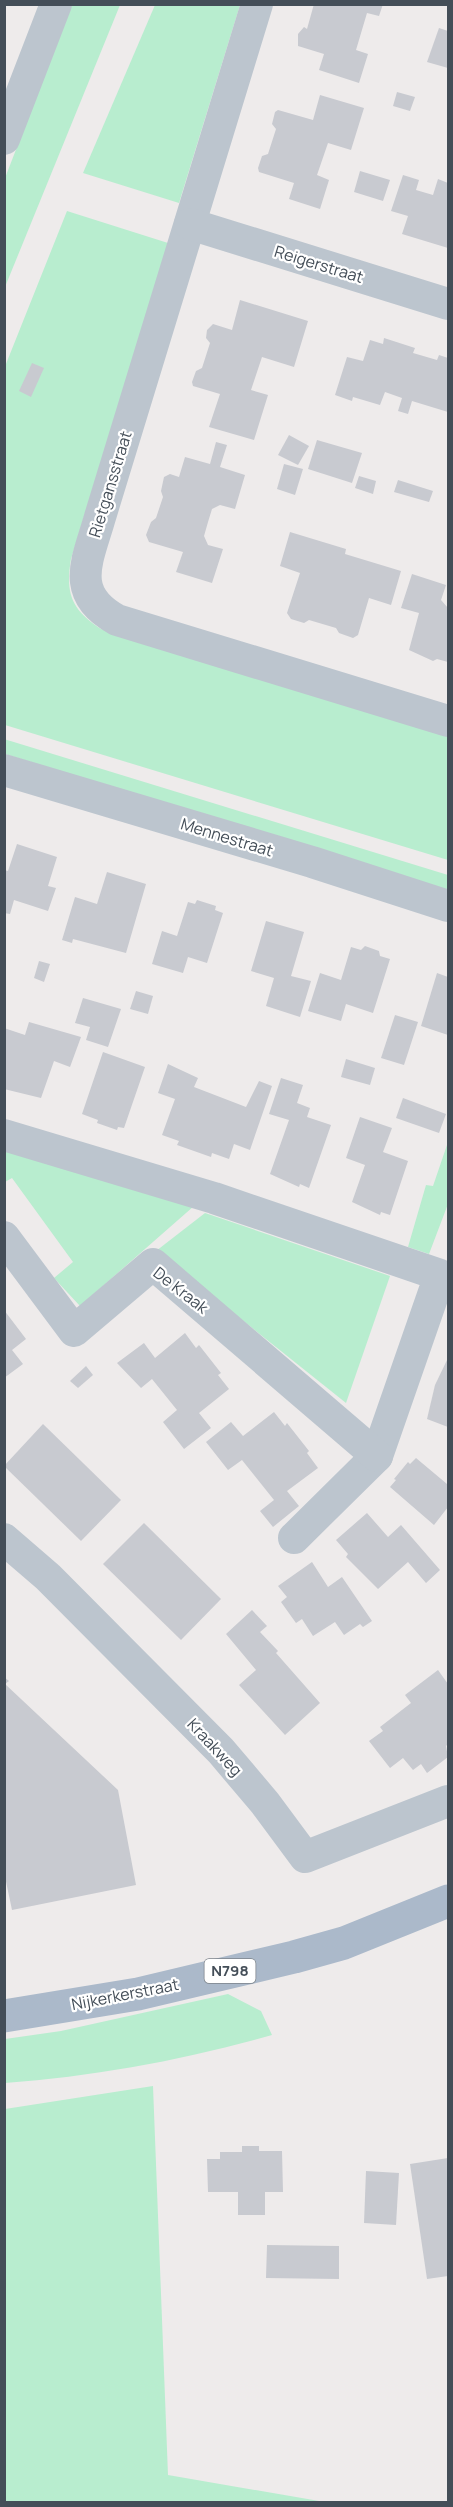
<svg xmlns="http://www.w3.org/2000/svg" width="453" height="2507" font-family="Manrope,sans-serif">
	<rect width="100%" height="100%" fill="#eeebeb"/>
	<!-- green -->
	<g fill="#b8edcf">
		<polygon points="72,5 120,5 5,287 5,178"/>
		<polygon points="155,5 240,5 179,203 83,173"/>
		<path d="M67,211L168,243L71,559C65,594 72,610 101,629L448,735V860L5,725L4,369Z"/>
		<polygon points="4,739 448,875 448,890 5,754"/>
		<polygon points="448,1142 448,1204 429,1254 408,1247 426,1185 433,1186"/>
		<polygon points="5,1149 194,1206 80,1306 54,1278 73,1262 12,1178 5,1182"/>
		<polygon points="205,1213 390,1276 346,1403 156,1251"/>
		<path d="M228,1994L261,2011L272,2035C184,2060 96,2076 5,2083V2039L61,2031Z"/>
		<polygon points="153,2086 168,2475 325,2502 5,2502 5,2109"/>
	</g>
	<!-- building -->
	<g fill="#c8cad0">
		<polygon points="314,4 383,4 379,16 367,13 356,50 368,54 359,83 319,70 324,54 298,46 298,34 304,27 307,29"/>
		<polygon points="439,28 448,31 448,68 427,62"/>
		<polygon points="397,92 415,97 410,111 393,106"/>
		<polygon points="320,95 364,108 351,150 328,143 317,175 329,180 320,209 289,199 294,183 259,172 258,168 262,156 268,154 276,129 272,124 275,112 278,110 313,120"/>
		<polygon points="360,171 390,180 383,201 354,192"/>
		<polygon points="403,175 419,180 416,190 433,195 438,179 448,183 448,248 402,234 408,216 391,211"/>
		<polygon points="240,300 308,321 294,367 262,357 251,390 268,395 254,440 209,427 220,394 193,386 192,382 196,371 202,368 210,343 206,338 207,330 213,324 232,330"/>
		<polygon points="384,338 415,348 413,353 437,360 439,355 448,358 448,412 412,401 408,414 398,411 402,398 385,392 380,405 353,397 352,401 335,395 347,357 363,361 370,340 383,344"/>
		<polygon points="32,363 44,368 31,397 19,391"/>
		<polygon points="289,435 309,446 298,465 278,455"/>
		<polygon points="317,440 362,453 352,483 308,469"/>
		<polygon points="216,442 227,445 220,467 245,475 235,509 220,505 212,509 208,522 204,536 208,545 223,549 212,583 176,572 183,552 149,542 146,535 151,522 156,518 163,497 161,491 164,477 170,474 179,477 185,457 210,464"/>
		<polygon points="284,464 303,469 295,495 277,489"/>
		<polygon points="359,476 376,481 373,494 355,488"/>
		<polygon points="398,480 433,491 429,502 394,492"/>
		<polygon points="290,532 346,549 345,554 401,571 391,605 369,598 358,635 353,638 339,633 336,628 309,620 304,623 291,619 287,613 300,573 280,566"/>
		<polygon points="412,574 446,585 441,600 448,608 448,662 437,659 433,661 409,650 419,613 401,608"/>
		<polygon points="17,844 57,857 48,886 56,888 48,911 14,900 10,914 4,913 4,870 8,871"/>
		<polygon points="107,872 146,884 126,953 73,939 72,943 62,940 75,897 97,904"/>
		<polygon points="197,900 216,906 215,910 223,913 207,963 188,957 183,973 152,964 162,931 177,936 188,902 195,904"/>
		<polygon points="266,921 304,932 291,976 311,981 300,1017 266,1006 274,978 251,971"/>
		<polygon points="365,946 379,951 380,956 390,959 373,1013 346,1004 341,1021 308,1011 320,973 341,980 351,947 361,950"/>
		<polygon points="39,961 50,964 44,982 34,978"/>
		<polygon points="437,973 448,977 448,1035 421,1026"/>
		<polygon points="136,991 153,996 148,1014 130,1009"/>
		<polygon points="83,998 121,1009 108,1047 86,1040 90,1027 75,1023"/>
		<polygon points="395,1015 418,1022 404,1065 381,1058"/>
		<polygon points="29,1022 81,1037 70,1067 54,1061 41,1098 4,1089 4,1028 25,1035"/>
		<polygon points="103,1052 145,1067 124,1128 118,1127 117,1130 97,1123 98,1120 82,1114"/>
		<polygon points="346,1059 375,1068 370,1085 341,1077"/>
		<polygon points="168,1064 198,1078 194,1087 246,1107 259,1081 272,1086 250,1150 234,1144 229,1159 212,1153 211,1157 177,1145 179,1141 162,1135 175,1099 158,1093"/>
		<polygon points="281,1078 303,1085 297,1103 310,1108 307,1117 331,1125 309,1188 300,1184 299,1187 270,1174 289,1120 269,1114"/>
		<polygon points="403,1098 446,1114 439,1133 396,1118"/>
		<polygon points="360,1117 392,1128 383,1152 408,1161 390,1215 381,1212 380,1215 352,1202 365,1165 346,1158"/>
		<polygon points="4,1310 26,1339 12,1350 23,1364 4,1378"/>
		<polygon points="185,1333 196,1348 199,1345 221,1373 218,1375 229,1389 199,1413 211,1428 184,1449 163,1422 177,1410 152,1379 141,1388 117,1363 144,1343 155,1358"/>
		<polygon points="448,1358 448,1427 427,1419 435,1385"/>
		<polygon points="86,1366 93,1375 78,1388 70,1381"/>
		<polygon points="274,1412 285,1426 287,1423 309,1451 307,1453 318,1468 287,1491 299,1506 273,1527 260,1511 274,1500 242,1460 228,1470 206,1442 231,1422 243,1436"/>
		<polygon points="43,1424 121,1500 81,1541 4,1466"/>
		<polygon points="416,1458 447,1484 448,1482 448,1507 434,1525 390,1487 396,1480 394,1479 408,1462 410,1464"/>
		<polygon points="367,1513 388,1537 401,1525 440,1570 426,1583 408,1562 378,1589 346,1557 348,1554 336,1540"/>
		<polygon points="144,1523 221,1599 181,1640 103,1564"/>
		<polygon points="312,1562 328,1587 342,1577 372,1621 363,1627 360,1624 344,1635 335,1622 313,1636 302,1619 296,1623 281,1602 287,1597 278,1586"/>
		<polygon points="252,1610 267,1626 260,1632 278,1651 276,1653 320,1703 285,1735 239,1685 256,1670 226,1634"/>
		<polygon points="438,1670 448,1684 448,1744 446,1746 448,1757 427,1773 421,1764 413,1770 403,1758 390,1768 369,1741 383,1731 380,1727 411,1703 405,1695"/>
		<polygon points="4,1677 9,1681 5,1684 118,1790 136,1885 12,1910 4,1872"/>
		<polygon points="242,2146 259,2146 259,2151 282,2151 283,2192 265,2192 265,2215 238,2215 238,2192 208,2192 207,2159 220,2159 220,2152 242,2152"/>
		<polygon points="448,2158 448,2276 427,2279 410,2164"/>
		<polygon points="366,2171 399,2173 396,2225 364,2223"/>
		<polygon points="267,2245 339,2246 339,2279 266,2278"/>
	</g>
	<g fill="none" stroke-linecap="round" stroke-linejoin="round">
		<!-- minor -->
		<g stroke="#bcc5ce" stroke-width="32">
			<path d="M257,4L100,517C88,560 68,593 117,620L448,721"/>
			<polyline points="4,139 56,4"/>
			<polyline points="190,224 448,304"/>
			<polyline points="4,770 312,862 448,906"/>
			<polyline points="4,1135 214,1198 440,1275 377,1456 294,1538"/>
			<polyline points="4,1237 74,1331 153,1264 377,1456"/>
			<polyline points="4,1539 48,1577 221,1751 265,1803 305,1857 448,1801"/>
		</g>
		<!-- primary -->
		<polyline stroke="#abb9ca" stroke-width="33" points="4,2016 138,1994 294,1957 344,1943 448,1901"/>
	</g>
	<g text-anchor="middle" stroke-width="4.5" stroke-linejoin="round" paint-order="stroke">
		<!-- shield labels -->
		<rect fill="#fff" stroke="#7c838a" stroke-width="1.5" x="204.5" y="1959" width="51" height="24" rx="4.5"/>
		<g font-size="15" font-weight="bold" fill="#444e58">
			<text x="230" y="1976">N798</text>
		</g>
		<!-- street labels -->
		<g font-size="16" fill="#444e58" stroke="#fff">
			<text transform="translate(319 264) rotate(17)" y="6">Reigerstraat</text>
			<text transform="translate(110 484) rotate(-73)" y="6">Rietgansstraat</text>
			<text transform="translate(227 837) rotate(17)" y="6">Mennestraat</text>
			<text transform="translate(181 1290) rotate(38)" y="6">De Kraak</text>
			<text transform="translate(215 1747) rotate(47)" y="6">Kraakweg</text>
			<text transform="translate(125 1994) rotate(-11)" y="6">Nijkerkerstraat</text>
		</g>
	</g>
	<!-- border -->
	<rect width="453" height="2507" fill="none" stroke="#444e58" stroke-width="12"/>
</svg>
